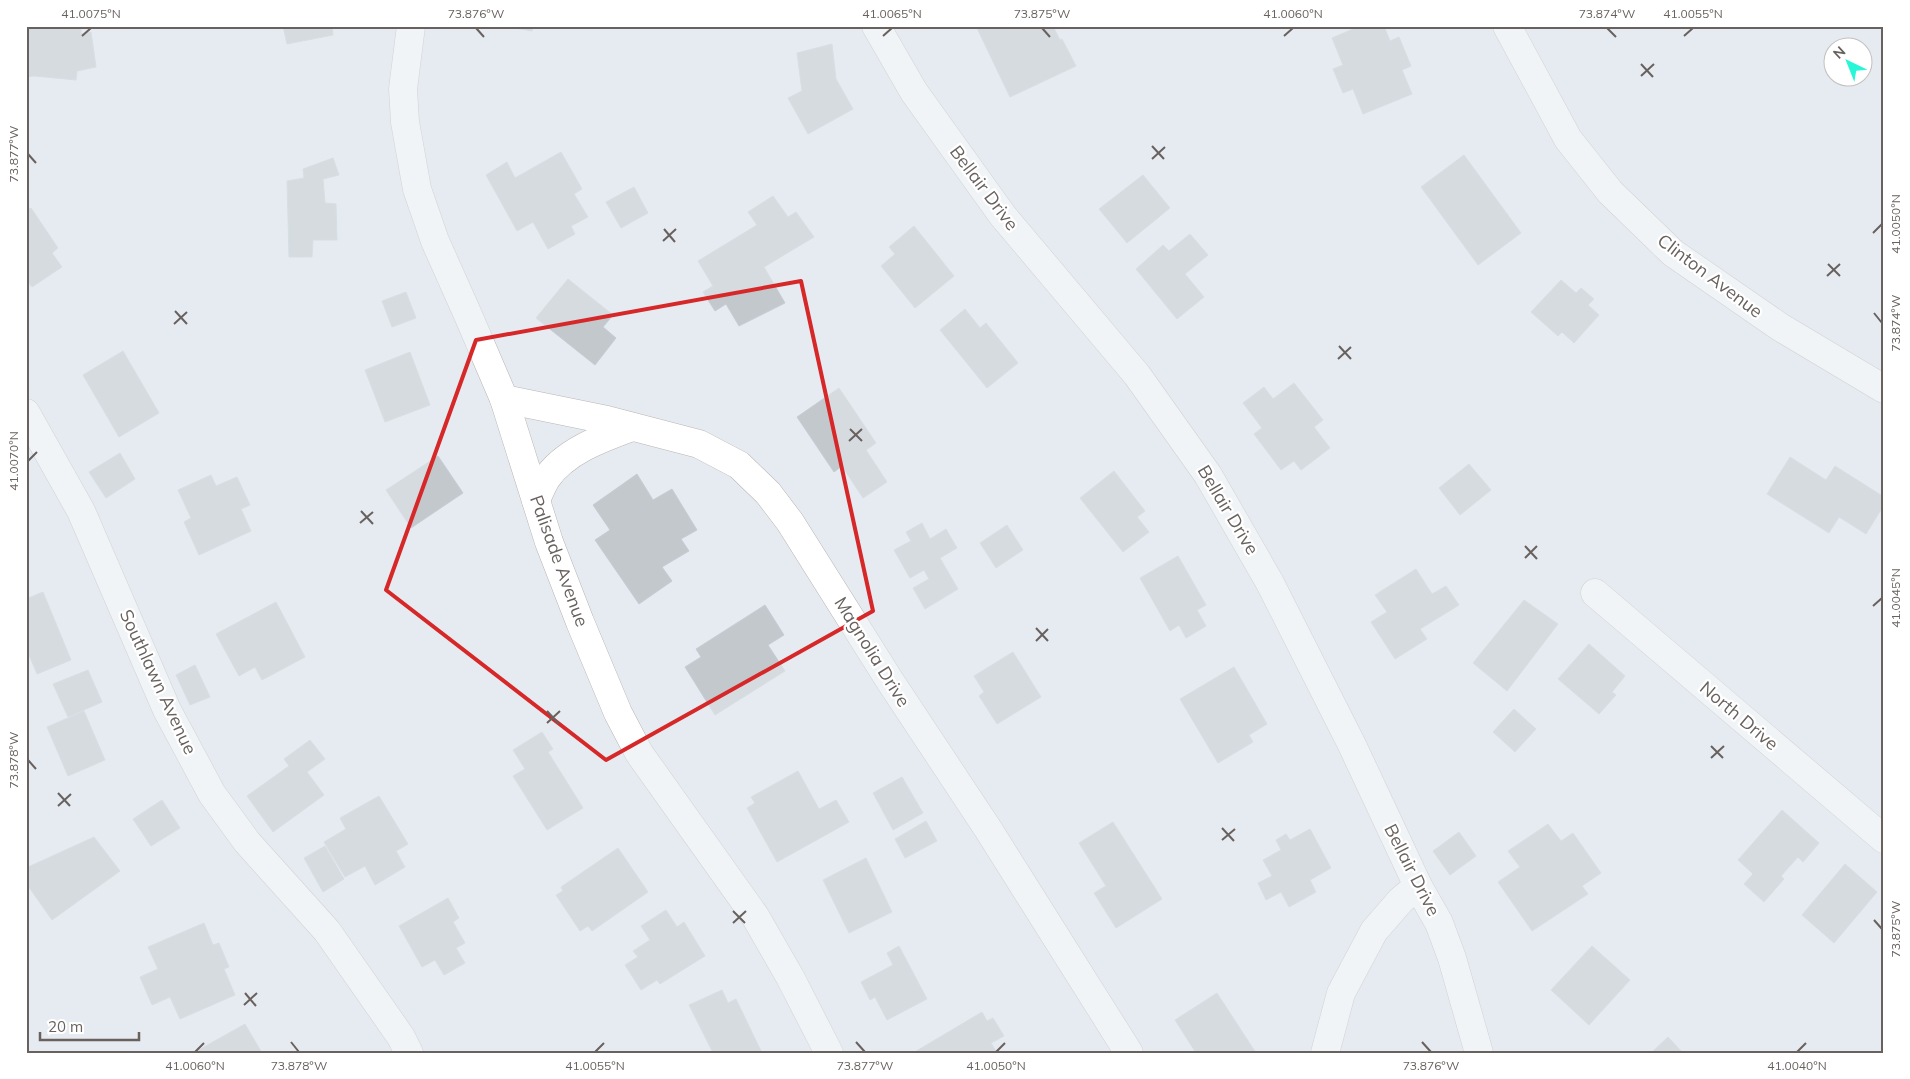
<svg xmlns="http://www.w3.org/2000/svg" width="1910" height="1079" font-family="Mulish,sans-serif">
	<rect width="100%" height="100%" fill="#e6ebf1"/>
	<!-- building -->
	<g fill="#c3c8cc" stroke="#c4ced6">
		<polygon points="26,26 81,26 81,34 91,32 96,67 77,71 76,80 34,76 26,77 26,37 29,28 26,28"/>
		<polygon points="283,26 332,26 333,35 287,44"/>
		<polygon points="503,26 533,26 532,31"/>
		<polygon points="976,26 1053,26 1060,40 1062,39 1076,66 1010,97"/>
		<polygon points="1360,26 1384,26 1390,41 1399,37 1411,66 1402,70 1412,94 1363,114 1353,89 1343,93 1333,69 1343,65 1332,38"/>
		<polygon points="832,44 836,79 853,109 808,134 788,98 802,91 797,53"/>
		<polygon points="561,152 582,189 574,194 588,217 571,226 575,234 548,249 533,222 517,231 486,175 507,162 515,178"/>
		<polygon points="1464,155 1521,233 1478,265 1421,187"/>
		<polygon points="333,158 339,175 323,179 325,203 336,204 337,240 313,240 312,257 289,257 287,181 304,178 303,169"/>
		<polygon points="1143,175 1170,208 1127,243 1099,209"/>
		<polygon points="634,187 648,213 621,228 606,202"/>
		<polygon points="773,196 788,217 796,212 814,237 764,267 785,303 739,326 726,304 715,311 703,292 713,286 698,261 757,225 748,212"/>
		<polygon points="26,204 30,209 31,208 58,248 52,253 62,267 32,287 26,279"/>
		<polygon points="914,226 954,276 915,308 881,266 895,254 889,247"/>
		<polygon points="1190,234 1208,255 1185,274 1204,297 1177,319 1136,269 1163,245 1169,251"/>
		<polygon points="568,279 613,315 603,327 616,338 595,365 536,318"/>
		<polygon points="1561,280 1576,293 1581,288 1594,299 1588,305 1599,315 1574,343 1562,332 1558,336 1531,312"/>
		<polygon points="406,292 416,318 392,327 382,301"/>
		<polygon points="965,309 980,328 986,323 1018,363 987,388 940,330"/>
		<polygon points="123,351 159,413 119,437 83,375"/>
		<polygon points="410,352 430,405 385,422 365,370"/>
		<polygon points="1294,383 1323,420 1314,427 1330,448 1301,470 1294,461 1281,470 1254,434 1262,428 1243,403 1264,387 1273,399"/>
		<polygon points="839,388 876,443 866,450 887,482 863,498 842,466 834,472 797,417"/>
		<polygon points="120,453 135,479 106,498 89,472"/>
		<polygon points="438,456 463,493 411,528 386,490"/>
		<polygon points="1790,457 1826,480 1835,466 1884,497 1884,505 1866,534 1839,517 1829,533 1767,494"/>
		<polygon points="1469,464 1491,490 1460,515 1439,488"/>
		<polygon points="1114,471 1145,511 1137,517 1149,532 1123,552 1080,498"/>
		<polygon points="637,474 653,500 672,489 697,530 681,539 689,551 662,567 672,581 639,604 595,540 610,530 593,505"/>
		<polygon points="211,475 216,486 237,477 250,505 241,509 251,531 199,555 184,522 191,518 178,490"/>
		<polygon points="922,523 930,539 946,529 957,548 940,558 958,589 925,609 913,588 929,579 924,570 910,578 894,550 911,541 906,532"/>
		<polygon points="1007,525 1023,550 996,568 980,543"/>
		<polygon points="1178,556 1206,605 1197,610 1206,626 1186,638 1179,625 1170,631 1140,578"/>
		<polygon points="1416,569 1432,594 1446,586 1459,605 1420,629 1427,639 1395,659 1371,622 1387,612 1375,595"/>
		<polygon points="43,592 71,660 37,674 29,655 26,656 26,599"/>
		<polygon points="1524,600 1558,624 1507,691 1473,663"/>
		<polygon points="276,602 305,657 262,680 255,667 239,676 216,634"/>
		<polygon points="765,605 784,635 768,645 785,671 715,715 685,667 701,657 696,649"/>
		<polygon points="1589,644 1625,676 1612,692 1616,695 1599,714 1558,679"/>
		<polygon points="1013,652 1041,697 997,724 979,696 984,692 974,676"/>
		<polygon points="195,665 210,697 190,705 176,675"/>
		<polygon points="1234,667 1267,724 1249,735 1253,742 1218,763 1180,699"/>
		<polygon points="88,670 102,702 68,717 53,684"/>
		<polygon points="1514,709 1536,729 1515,752 1493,732"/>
		<polygon points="84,711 105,760 68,776 47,727"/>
		<polygon points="542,732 553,749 548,752 583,808 547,830 513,776 525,769 513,750"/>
		<polygon points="310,740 325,759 307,772 324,795 273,832 247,796 289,766 284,759"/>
		<polygon points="798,771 819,809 836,800 849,822 777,862 747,808 755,803 751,797"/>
		<polygon points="902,777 923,813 893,830 873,793"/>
		<polygon points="379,796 408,844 396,851 405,867 375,885 365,866 345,877 324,842 346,829 340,818"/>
		<polygon points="162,800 180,828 151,846 133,819"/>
		<polygon points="1782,810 1819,843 1803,862 1798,857 1781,876 1784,879 1764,902 1744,884 1753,874 1738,860"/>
		<polygon points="926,821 937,841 905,858 895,839"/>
		<polygon points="1113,822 1162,899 1116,928 1094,893 1106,886 1079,843"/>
		<polygon points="1548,824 1561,841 1573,833 1601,873 1582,886 1588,894 1532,931 1498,882 1520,867 1508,851"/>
		<polygon points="1310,829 1331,868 1310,880 1316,892 1289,907 1281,892 1266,900 1258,883 1272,876 1263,860 1281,850 1276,840 1286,834 1290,840"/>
		<polygon points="1459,832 1476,856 1450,875 1433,851"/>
		<polygon points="94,837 120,871 52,920 26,883 26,868"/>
		<polygon points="325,846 344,879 323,892 304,858"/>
		<polygon points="618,848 648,892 592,931 588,926 580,931 556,895 563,891 561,887"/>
		<polygon points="866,858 892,912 849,933 823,880"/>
		<polygon points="1845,864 1877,892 1834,943 1802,915"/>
		<polygon points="448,898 459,918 453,922 465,943 456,948 465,963 444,975 435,960 422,967 399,926"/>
		<polygon points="666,910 677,927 684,922 705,956 660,984 657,980 641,990 625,965 638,957 633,951 650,940 641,926"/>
		<polygon points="204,923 213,945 219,943 229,967 224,969 235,995 180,1019 170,997 152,1005 140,977 158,969 148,947"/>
		<polygon points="899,946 927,999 887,1020 875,997 870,1000 861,982 893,965 887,953"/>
		<polygon points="1592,946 1630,980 1589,1025 1551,990"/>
		<polygon points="722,990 728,1003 736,999 762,1053 713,1053 689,1005"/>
		<polygon points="1217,993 1256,1053 1196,1053 1175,1020"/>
		<polygon points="982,1012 987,1021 993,1018 1004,1036 991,1043 997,1053 913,1053"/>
		<polygon points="245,1024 262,1053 195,1053 195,1052"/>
		<polygon points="1668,1037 1683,1053 1651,1053"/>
	</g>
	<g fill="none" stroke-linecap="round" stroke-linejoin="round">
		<defs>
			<g id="minor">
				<polyline points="411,26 403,89 405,122 417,189 435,241 468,315 504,399 549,542 580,622 618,713 639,753 755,916 790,977 829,1053"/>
				<polyline points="876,26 914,92 1003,216 1137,375 1208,475 1270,583 1352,745 1418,886 1439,923 1452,958 1479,1053"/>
				<polyline points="1507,26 1568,139 1610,192 1673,253 1780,327 1884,389"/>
				<polyline points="504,399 607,420 699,444 739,465 768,493 790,522 890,681 988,829 1129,1053"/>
				<polyline points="26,413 81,511 167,710 212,794 247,842 327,931 401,1037 409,1053"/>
				<path d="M536,500C539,493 542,486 546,479C565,451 602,438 632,427"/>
				<polyline points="1595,593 1884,839"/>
				<polyline points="1325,1053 1341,993 1374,931 1401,900 1418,886"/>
			</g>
		</defs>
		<!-- minor casing -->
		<use href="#minor" stroke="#bab5b2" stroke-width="29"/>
		<!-- minor -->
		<use href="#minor" stroke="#fff" stroke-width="28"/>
	</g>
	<!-- marked area -->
	<path d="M0 0H1910V1079H0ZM801,281L873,611L606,760L386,590L476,340Z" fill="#e6ebf1" fill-opacity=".55" fill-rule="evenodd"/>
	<path fill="none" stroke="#d62828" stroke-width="4" stroke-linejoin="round" d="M801,281L873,611L606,760L386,590L476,340Z"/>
	<!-- ticks -->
	<path fill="none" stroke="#68615e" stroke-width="2" d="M476,28L484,37M1042,28L1050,37M1607,28L1616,37M82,36L91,28M883,36L892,28M1284,36L1293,28M1684,36L1693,28M1641,64L1653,77M1641,76L1654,64M1152,146L1164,159M28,154L36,163M1152,159L1165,147M664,229L675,242M1873,233L1882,224M663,241L676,229M1828,264L1840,276M1827,276L1840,264M175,311L187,324M1874,313L1882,323M174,324L187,312M1339,346L1351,359M1338,359L1351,347M850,429L862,441M849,441L862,429M28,461L37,452M361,511L373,524M360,523L373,512M1525,546L1537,559M1525,558L1537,546M1873,606L1882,598M1036,628L1048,641M1036,641L1048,629M547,711L559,724M547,723L560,711M1711,746L1723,758M1711,758L1724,746M28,760L36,769M58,793L70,806M58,806L71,794M1222,828L1234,841M1222,840L1235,829M733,911L745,923M1874,920L1882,929M733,923L746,911M245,993L256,1006M244,1005L257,993M291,1042L299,1052M856,1042L865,1052M1422,1042L1431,1052M195,1052L204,1043M595,1052L604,1043M996,1052L1005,1043M1797,1052L1806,1043"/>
	<g text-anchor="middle" stroke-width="4.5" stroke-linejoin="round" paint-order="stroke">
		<!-- street labels -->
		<g font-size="18" fill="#68615e" stroke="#fff">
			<text transform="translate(984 188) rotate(53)" y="6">Bellair Drive</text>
			<text transform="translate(1710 276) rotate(37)" y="6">Clinton Avenue</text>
			<text transform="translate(1228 510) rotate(59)" y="6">Bellair Drive</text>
			<text transform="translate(559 561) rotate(70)" y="6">Palisade Avenue</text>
			<text transform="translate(872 652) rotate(58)" y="6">Magnolia Drive</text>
			<text transform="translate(158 682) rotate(65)" y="6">Southlawn Avenue</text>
			<text transform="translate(1739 716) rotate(40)" y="6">North Drive</text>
			<text transform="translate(1412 870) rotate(63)" y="6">Bellair Drive</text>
		</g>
	</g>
	<!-- border -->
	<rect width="1910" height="1079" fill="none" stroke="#ffffff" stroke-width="55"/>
	<!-- north arrow -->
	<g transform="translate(1848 62) rotate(317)"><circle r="24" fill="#ffffff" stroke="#c3c0bf"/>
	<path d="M0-4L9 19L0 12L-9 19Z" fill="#27f6d9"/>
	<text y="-8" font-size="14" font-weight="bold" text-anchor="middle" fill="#68615e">N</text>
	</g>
	<!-- scale -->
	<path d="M40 1032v8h99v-8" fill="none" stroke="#68615e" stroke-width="2.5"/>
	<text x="48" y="1032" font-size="15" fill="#68615e" stroke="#ffffff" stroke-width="4" paint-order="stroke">20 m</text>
	<rect x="28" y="28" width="1854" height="1024" fill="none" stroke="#68615e" stroke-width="2"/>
	<g font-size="12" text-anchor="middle" fill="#68615e">
		<text x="91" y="18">41.0075°N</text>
		<text x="476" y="18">73.876°W</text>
		<text x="892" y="18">41.0065°N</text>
		<text x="1042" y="18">73.875°W</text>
		<text x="1293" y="18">41.0060°N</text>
		<text x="1607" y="18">73.874°W</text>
		<text x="1693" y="18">41.0055°N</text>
		<text transform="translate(14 154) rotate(-90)" y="4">73.877°W</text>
		<text transform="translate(1896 224) rotate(-90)" y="4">41.0050°N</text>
		<text transform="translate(1896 323) rotate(-90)" y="4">73.874°W</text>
		<text transform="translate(14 461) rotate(-90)" y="4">41.0070°N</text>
		<text transform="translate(1896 598) rotate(-90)" y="4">41.0045°N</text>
		<text transform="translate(14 760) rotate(-90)" y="4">73.878°W</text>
		<text transform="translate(1896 929) rotate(-90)" y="4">73.875°W</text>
		<text x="195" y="1070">41.0060°N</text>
		<text x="299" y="1070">73.878°W</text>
		<text x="595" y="1070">41.0055°N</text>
		<text x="865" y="1070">73.877°W</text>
		<text x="996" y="1070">41.0050°N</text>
		<text x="1431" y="1070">73.876°W</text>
		<text x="1797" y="1070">41.0040°N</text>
	</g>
</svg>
